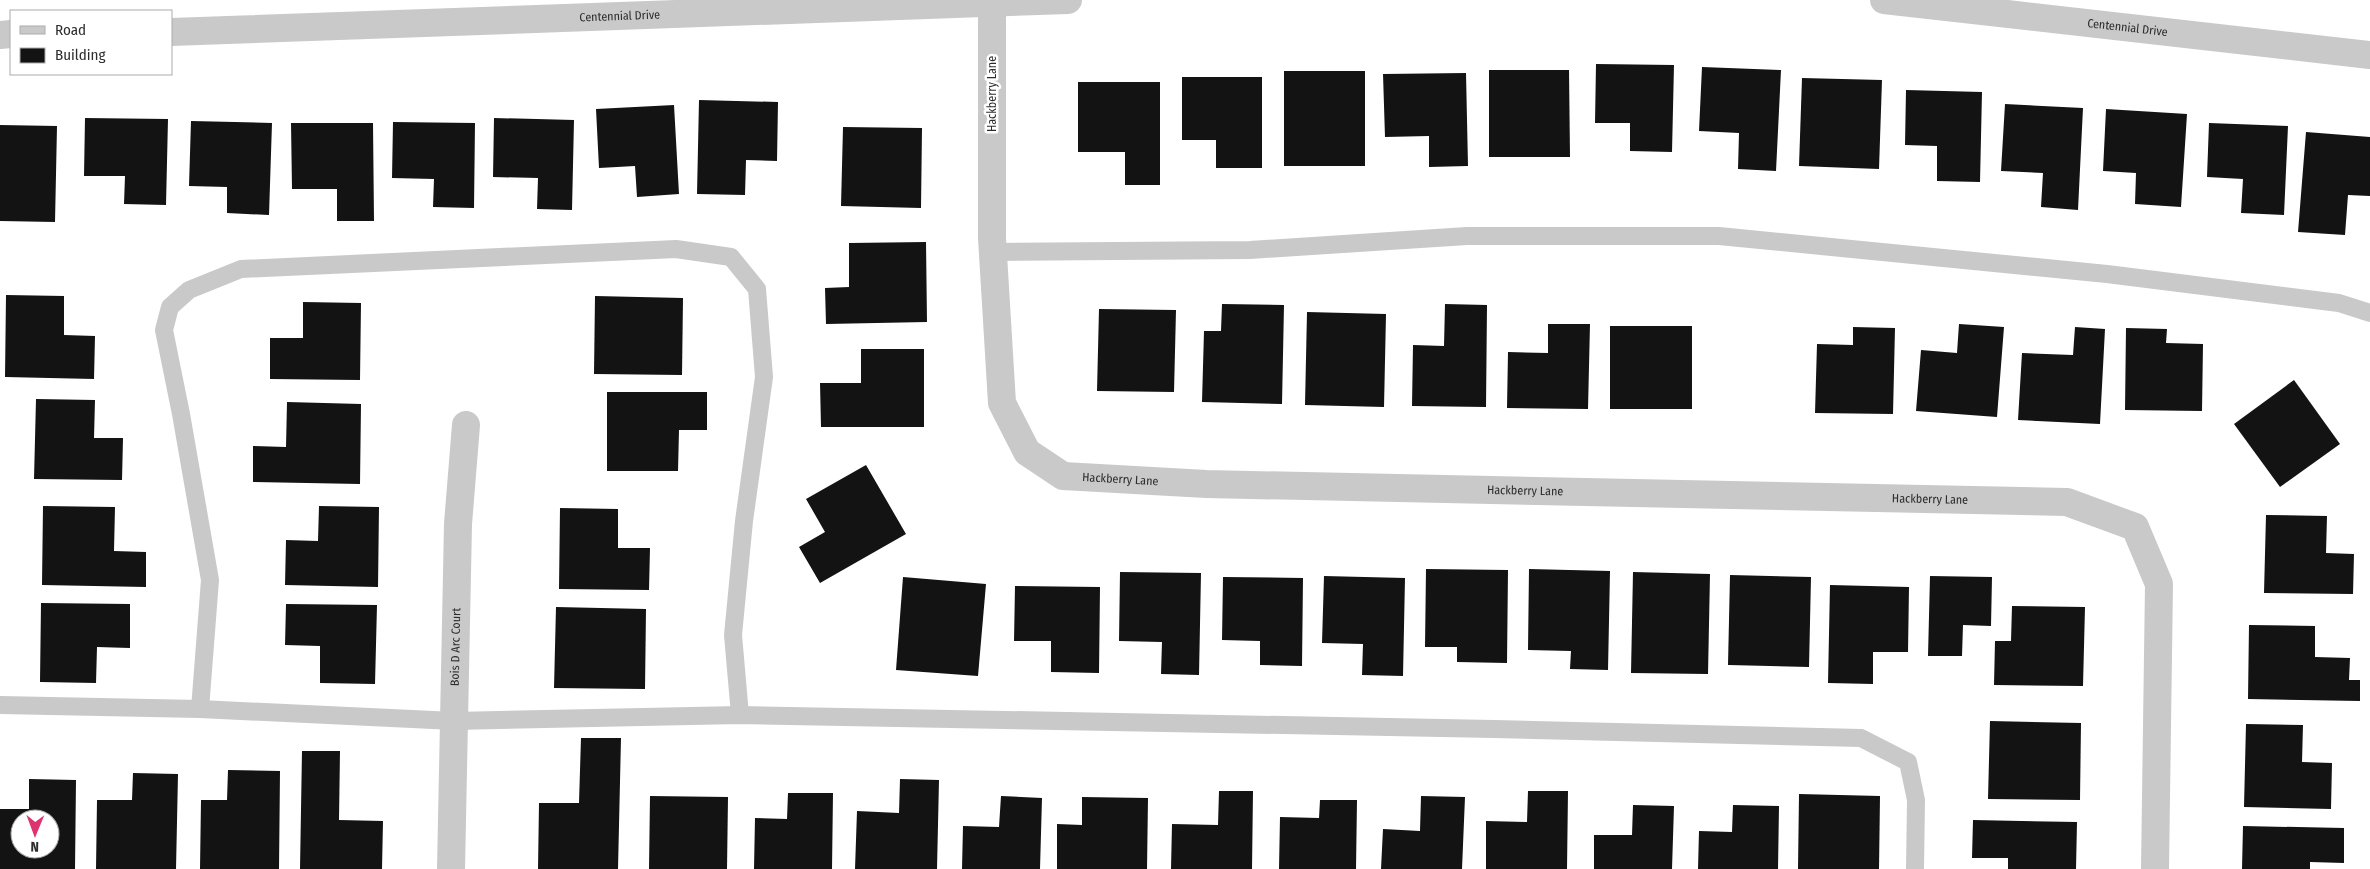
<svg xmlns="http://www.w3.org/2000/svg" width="2370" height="869" font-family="'Fira Sans Condensed',sans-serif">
	<rect width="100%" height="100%" fill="#fff"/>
	<!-- building -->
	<g fill="#131313" fill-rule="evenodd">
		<polygon points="1596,64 1674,65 1672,152 1630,151 1630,123 1595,123"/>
		<polygon points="1702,67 1781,70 1776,171 1738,169 1739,133 1699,131"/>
		<polygon points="1489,70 1569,70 1570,157 1489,157"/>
		<rect x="1284" y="71" width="81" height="95"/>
		<polygon points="1466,73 1468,166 1429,167 1429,136 1385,137 1383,74"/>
		<polygon points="1182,77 1262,77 1262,168 1216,168 1216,140 1182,140"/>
		<polygon points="1802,78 1882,80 1879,169 1799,166"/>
		<polygon points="1078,82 1160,82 1160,185 1125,185 1125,152 1078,152"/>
		<polygon points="1906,90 1982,92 1980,182 1937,181 1937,146 1905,145"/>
		<polygon points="699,100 778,102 777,161 746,160 745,195 697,194"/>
		<polygon points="2005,104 2083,108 2078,210 2041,207 2043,173 2001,171"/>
		<polygon points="674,105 679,194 637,197 635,166 599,168 596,109"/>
		<polygon points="2106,109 2187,114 2181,207 2135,204 2136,173 2103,171"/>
		<polygon points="85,118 168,119 166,205 124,204 125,176 84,176"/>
		<polygon points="494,118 574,120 572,210 537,209 538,178 493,177"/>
		<polygon points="191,121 272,123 269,215 227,213 227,187 189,186"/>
		<polygon points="393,122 475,123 474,208 433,207 434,179 392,178"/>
		<polygon points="291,123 373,123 374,221 337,221 337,189 292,189"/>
		<polygon points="2209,123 2288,126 2284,215 2241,213 2243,179 2207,177"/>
		<polygon points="0,125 57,126 55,222 0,221"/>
		<polygon points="843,127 922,128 921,208 841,206"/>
		<polygon points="2306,132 2370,137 2370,196 2348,195 2345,235 2298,232"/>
		<polygon points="926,242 927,322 826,324 825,288 849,287 849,243"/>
		<polygon points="6,295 64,296 64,335 95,336 94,379 5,377"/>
		<polygon points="595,296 683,298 682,375 594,374"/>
		<polygon points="303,302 361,303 360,380 270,379 270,338 303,338"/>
		<polygon points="1222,304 1284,305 1282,404 1202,402 1204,331 1221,331"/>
		<polygon points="1445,304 1487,305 1486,407 1412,406 1413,345 1444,346"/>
		<polygon points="1099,309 1176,310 1174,392 1097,391"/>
		<polygon points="1307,312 1386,314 1384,407 1305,405"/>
		<polygon points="1548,324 1590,324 1588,409 1507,408 1508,352 1548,353"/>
		<polygon points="1959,324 2004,327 1997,417 1916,411 1921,350 1957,353"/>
		<rect x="1610" y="326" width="82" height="83"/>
		<polygon points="1853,327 1895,328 1893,414 1815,413 1817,344 1853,345"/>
		<polygon points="2075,327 2105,329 2100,424 2018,420 2022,353 2073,355"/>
		<polygon points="2126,328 2167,329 2166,343 2203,344 2202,411 2125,410"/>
		<polygon points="861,349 924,349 924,427 821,427 820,383 861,383"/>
		<polygon points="2294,380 2340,444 2280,487 2234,424"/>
		<polygon points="607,392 707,392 707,430 679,430 678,471 607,471"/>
		<polygon points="36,399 95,400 94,438 123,438 122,480 34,479"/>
		<polygon points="287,402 361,404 360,484 253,482 253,446 286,447"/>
		<polygon points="866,465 906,534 820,583 799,547 825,532 806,499"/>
		<polygon points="43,506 115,507 114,551 146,552 146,587 42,585"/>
		<polygon points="319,506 379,507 378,587 285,585 286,540 318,541"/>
		<polygon points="560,508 618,509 618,548 650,548 649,590 559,589"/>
		<polygon points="2266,515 2327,516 2326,553 2354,554 2353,594 2264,593"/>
		<polygon points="1426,569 1508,570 1507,663 1457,662 1457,647 1425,647"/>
		<polygon points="1529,569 1610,571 1608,670 1570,669 1571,651 1528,650"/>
		<polygon points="1120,572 1201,573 1199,675 1161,674 1162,642 1119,641"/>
		<polygon points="1633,572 1710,574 1708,674 1631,673"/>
		<polygon points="1730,575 1811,577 1809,667 1728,665"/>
		<polygon points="1324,576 1405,578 1403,676 1362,675 1363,644 1322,643"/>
		<polygon points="1930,576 1992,577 1991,626 1963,625 1962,656 1928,656"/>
		<polygon points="903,577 986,584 978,676 896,670"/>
		<polygon points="1223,577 1303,578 1302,666 1260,665 1260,641 1222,640"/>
		<polygon points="1830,585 1909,587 1908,652 1873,652 1873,684 1828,683"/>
		<polygon points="1015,586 1100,587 1099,673 1051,672 1051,641 1014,641"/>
		<polygon points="41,603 130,604 130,648 97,647 96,683 40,682"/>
		<polygon points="286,604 377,605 375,684 320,683 320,646 285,645"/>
		<polygon points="2012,606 2085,607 2083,686 1994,685 1995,641 2011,641"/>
		<polygon points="556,607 646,609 645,689 554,688"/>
		<polygon points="2249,625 2315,626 2315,657 2350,658 2349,680 2360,680 2360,701 2248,699"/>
		<polygon points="1990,721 2081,723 2080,800 1988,799"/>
		<polygon points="2246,724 2303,725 2302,762 2332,763 2331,809 2244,807"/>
		<polygon points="581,738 621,738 618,869 538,869 539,803 579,803"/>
		<polygon points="302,751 340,751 339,820 383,821 382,869 300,869"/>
		<polygon points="228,770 280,771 279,869 200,869 201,800 227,800"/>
		<polygon points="133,773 178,774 176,869 96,869 97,800 132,800"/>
		<path d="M29,779L76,780L75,869H0V809H29ZM20,819H50V849H20Z"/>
		<polygon points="900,779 939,780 937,869 855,869 857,811 899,813"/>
		<polygon points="1219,791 1253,791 1252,869 1171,869 1172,824 1218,825"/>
		<polygon points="1528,791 1568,791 1567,869 1486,869 1486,821 1527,822"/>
		<polygon points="788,793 833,793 832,869 754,869 755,818 787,819"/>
		<polygon points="1799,794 1880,796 1879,869 1798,869"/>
		<polygon points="650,796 728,797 727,869 649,869"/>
		<polygon points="1001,796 1042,798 1040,869 962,869 963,826 999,827"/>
		<polygon points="1421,796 1465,797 1462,869 1381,869 1383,829 1420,831"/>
		<polygon points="1082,797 1148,798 1147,869 1057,869 1057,824 1082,825"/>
		<polygon points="1320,800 1357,800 1356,869 1279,869 1280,817 1319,818"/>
		<polygon points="1633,805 1674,806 1672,869 1594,869 1594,835 1632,835"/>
		<polygon points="1733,805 1779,806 1778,869 1698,869 1699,831 1732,832"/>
		<polygon points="1973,820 2077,822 2076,869 2008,869 2008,858 1972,858"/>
		<polygon points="2243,826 2344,828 2344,863 2310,862 2310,869 2242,869"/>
	</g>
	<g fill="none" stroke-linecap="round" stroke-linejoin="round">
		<!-- service -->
		<g stroke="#c9c9c9" stroke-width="18">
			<polyline points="993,252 1250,250 1467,236 1719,236 2107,274 2339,303 2370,313"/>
			<polyline points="0,705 200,709 454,721 740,715 1494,729 1861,738 1908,762 1916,800 1915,869"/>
			<polyline points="200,709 210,580 181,414 164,330 170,307 189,290 241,269 676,249 731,257 757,289 764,377 744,521 733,635 740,715"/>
		</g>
		<!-- minor -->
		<g stroke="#c9c9c9" stroke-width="28">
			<path id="s1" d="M1884,0L2370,55"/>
			<path id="s2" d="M992,3V238L1002,403L1027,452L1063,476L1206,484L2067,502L2135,527L2159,584L2155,869"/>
			<path id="s3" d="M171,32L1068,0"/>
			<polyline points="0,35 11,34"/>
			<path id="s4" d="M451,869L458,524L466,425"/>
		</g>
	</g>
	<g text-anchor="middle" stroke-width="5" stroke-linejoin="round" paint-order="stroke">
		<!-- street labels -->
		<g font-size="12" fill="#2c2c2c" stroke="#fff">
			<text dy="4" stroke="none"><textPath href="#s3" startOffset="449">Centennial Drive</textPath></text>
			<text dy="4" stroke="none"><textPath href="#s1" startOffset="245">Centennial Drive</textPath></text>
			<text transform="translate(992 94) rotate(-90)" y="4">Hackberry Lane</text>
			<text dy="4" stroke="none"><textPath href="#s2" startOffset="556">Hackberry Lane</textPath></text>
			<text dy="4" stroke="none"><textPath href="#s2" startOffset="961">Hackberry Lane</textPath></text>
			<text dy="4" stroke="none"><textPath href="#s2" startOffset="1366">Hackberry Lane</textPath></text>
			<text dy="4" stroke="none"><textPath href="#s4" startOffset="222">Bois D Arc Court</textPath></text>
		</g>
	</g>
	<!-- legend -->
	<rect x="10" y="10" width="162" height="65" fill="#ffffff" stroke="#ababab"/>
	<rect x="20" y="26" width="25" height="8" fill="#c9c9c9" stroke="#ababab"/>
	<text x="55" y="35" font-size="15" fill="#2c2c2c">Road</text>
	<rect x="20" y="48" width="25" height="15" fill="#131313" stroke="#ababab"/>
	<text x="55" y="60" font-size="15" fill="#2c2c2c">Building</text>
	<!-- north arrow -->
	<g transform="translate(35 834) rotate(181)"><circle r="24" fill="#ffffff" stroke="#ababab"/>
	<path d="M0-4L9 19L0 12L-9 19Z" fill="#dd3470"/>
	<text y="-8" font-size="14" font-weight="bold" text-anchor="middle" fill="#2c2c2c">N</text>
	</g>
</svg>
